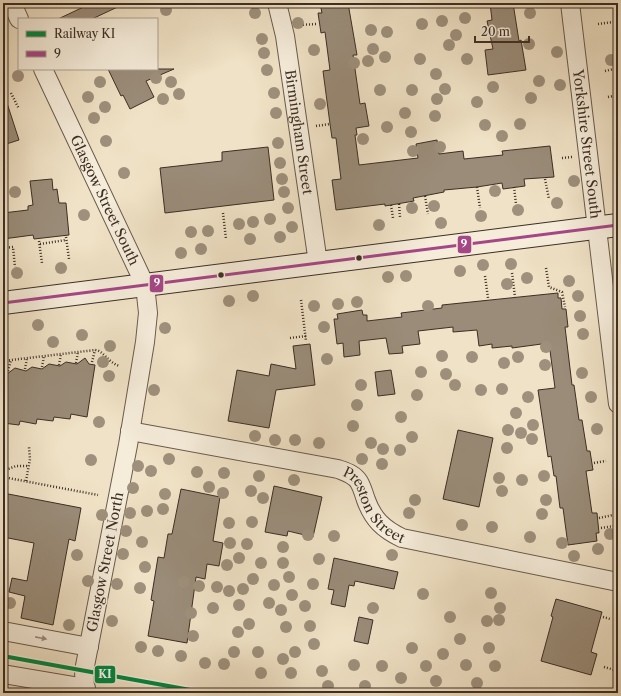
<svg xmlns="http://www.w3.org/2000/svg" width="621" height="696" font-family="'Libre Caslon Text',serif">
	<rect width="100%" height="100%" fill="#f0e2c6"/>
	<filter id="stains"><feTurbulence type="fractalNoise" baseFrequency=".005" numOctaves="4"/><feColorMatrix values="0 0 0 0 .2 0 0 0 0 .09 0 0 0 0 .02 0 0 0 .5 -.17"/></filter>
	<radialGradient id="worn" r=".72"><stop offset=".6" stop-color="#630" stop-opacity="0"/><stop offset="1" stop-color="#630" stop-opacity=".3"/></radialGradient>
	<!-- building -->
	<g fill="#9a8c79" stroke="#3d2e25">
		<polygon points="92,3 126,3 92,19 58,19"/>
		<polygon points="320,3 348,3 357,55 353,55 360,104 365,103 369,126 356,128 357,135 355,135 359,165 418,158 416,144 437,140 439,154 463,151 464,159 503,155 502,151 550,146 554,177 524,179 525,186 503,189 502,183 477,187 444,190 444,192 413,198 414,201 385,206 385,204 336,210 332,180 341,179 336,138 332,138 330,124 323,71 330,70 325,32 321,33 318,13 322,13"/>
		<polygon points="490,3 513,3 519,41 521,40 526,70 488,75 485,50 493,49 487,21 492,20"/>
		<polygon points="108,69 174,69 146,81 154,97 130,109 123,95 121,96"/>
		<polygon points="3,100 6,100 19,140 3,145"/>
		<polygon points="268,147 274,200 165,213 160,168 222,161 222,152"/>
		<polygon points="52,179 53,190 57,189 59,203 66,203 69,235 34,239 33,235 3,239 3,213 28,210 28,206 33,205 30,181"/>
		<polygon points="558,293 558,298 561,298 562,309 566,309 568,327 565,327 572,385 574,385 579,420 582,420 587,451 590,451 593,470 586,471 592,513 597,513 599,533 596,533 597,541 568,545 563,508 560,508 556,476 554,476 551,456 548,457 538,390 555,388 549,343 512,348 512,346 492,348 492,344 479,346 477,330 453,332 453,327 418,331 420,344 402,346 403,353 389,354 386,338 359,341 360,355 344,357 343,343 337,344 334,319 338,319 337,314 362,310 363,315 367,315 367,321 402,317 401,313 442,308 442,305"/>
		<polygon points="310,344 315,385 276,390 269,428 228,421 237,370 269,376 271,364 296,369 293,346"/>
		<polygon points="85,358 89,364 95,365 87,417 71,414 70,419 54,417 53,421 37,419 36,424 20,421 19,425 3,423 3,377 15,368 26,371 32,367 42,369 49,364 60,366 66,362 77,364"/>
		<polygon points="391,370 395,394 378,396 375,372"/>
		<polygon points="458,430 493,438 479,507 443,499"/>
		<polygon points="274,486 322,497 313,537 288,531 287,536 265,532"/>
		<polygon points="181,489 220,497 213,541 223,543 219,566 207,564 205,579 196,577 187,643 148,636 154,601 151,600 158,557 164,558 168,534 172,534"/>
		<polygon points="3,493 81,508 75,541 69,539 53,625 21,618 25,596 9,592 12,578 27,581 34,543 3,537"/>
		<polygon points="334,558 398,572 394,589 355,581 354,586 349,585 345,607 331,604 334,590 328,589"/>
		<polygon points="556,599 602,612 591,652 597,654 591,675 541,661 553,617 551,616"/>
		<polygon points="359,617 373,620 368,644 354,641"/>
	</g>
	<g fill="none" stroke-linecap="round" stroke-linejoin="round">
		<defs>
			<g id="street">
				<polyline points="12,3 19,19"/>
				<path id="s1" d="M277,3L285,36L318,263"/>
				<path id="s2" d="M570,3L618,404"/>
				<path id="s3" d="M43,69L145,285L148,313L145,342L128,445L84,671L85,693"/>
				<path id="s4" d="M130,431L338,469C346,472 354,474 359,482C362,487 364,494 366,500C373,519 383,529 402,538L618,582"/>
				<polyline points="3,631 89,647"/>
				<polyline points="3,674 86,688"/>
			</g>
			<polyline id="secondary" points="3,303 618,225"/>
		</defs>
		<!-- street casing -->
		<use href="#street" stroke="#6a5b4d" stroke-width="20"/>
		<!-- secondary casing -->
		<use href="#secondary" stroke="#3d2e25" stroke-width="24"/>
		<!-- path -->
		<g stroke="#3d2e25" stroke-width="2.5" stroke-dasharray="1 2" stroke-linecap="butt">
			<polyline points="596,6 609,4"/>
			<polyline points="598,24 613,22"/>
			<polyline points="300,25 316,24"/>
			<polyline points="605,71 618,68"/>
			<polyline points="11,93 19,109"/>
			<polyline points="608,97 618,95"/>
			<polyline points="316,126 330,124"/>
			<polyline points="562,158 572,157"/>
			<polyline points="545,179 549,199"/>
			<polyline points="477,187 480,208"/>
			<polyline points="514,187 516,204"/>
			<polyline points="425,196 428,214"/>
			<polyline points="399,204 400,217"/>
			<polyline points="391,205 393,218"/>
			<polyline points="223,213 226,239"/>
			<polyline points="66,237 69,259"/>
			<polyline points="39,241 42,263"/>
			<polyline points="40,244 66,240"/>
			<polyline points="3,248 13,247 15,267"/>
			<polyline points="546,268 549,287 562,292 565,307"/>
			<polyline points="512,273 515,297"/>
			<polyline points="485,276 488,298"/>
			<polyline points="301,300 306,341"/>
			<polyline points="290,338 306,336"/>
			<path d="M3,361L95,350C103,350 108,363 120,366"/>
			<polyline points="92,362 95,350"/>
			<polyline points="76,363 78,352"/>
			<polyline points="59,365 61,354"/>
			<polyline points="42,367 44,356"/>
			<polyline points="25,369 27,358"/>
			<polyline points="8,371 11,360"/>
			<polyline points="594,463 606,461"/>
			<polyline points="3,471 16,466 29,466"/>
			<polyline points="3,477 98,495"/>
			<polyline points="26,481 30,459 29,447"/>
			<polyline points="599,518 613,515"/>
			<polyline points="601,528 614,526"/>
			<polyline points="603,617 610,619"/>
			<polyline points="604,667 618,671"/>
		</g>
		<!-- street -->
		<use href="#street" stroke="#f5ecda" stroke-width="18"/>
		<!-- secondary -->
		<use href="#secondary" stroke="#f5ecda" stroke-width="22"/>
		<defs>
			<polyline id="bus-1" points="3,303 618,225"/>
		</defs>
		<!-- bus-1 casing -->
		<use href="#bus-1" stroke="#f5ecda" stroke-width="6"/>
		<!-- bus-1 -->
		<use href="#bus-1" stroke="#a54686" stroke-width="3"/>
		<defs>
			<polyline id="rail-1" points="3,656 207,693"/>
		</defs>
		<!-- rail-1 casing -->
		<use href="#rail-1" stroke="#f5ecda" stroke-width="7"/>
		<!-- rail-1 -->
		<use href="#rail-1" stroke="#00853f" stroke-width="4"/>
	</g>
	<!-- trees -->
	<g fill="#9e907c">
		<circle cx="166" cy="10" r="6"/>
		<circle cx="255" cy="13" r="6"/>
		<circle cx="530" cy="13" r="6"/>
		<circle cx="465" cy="18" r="6"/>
		<circle cx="442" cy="21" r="6"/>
		<circle cx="298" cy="23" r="6"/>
		<circle cx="422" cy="24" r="6"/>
		<circle cx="371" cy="30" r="6"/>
		<circle cx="387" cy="32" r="6"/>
		<circle cx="456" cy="35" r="6"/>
		<circle cx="262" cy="39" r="6"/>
		<circle cx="529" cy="44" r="6"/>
		<circle cx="449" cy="45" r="6"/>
		<circle cx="373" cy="49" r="6"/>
		<circle cx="314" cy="50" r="6"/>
		<circle cx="557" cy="52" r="6"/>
		<circle cx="264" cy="53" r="6"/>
		<circle cx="385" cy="57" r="6"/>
		<circle cx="420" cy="59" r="6"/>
		<circle cx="467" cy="59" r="6"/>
		<circle cx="611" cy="60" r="6"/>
		<circle cx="368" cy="61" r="6"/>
		<circle cx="354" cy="63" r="6"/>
		<circle cx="267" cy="70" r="6"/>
		<circle cx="436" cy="74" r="6"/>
		<circle cx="18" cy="76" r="6"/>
		<circle cx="156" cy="78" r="6"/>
		<circle cx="539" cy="81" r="6"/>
		<circle cx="100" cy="82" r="6"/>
		<circle cx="171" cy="82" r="6"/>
		<circle cx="560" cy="85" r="6"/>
		<circle cx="493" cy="87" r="6"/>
		<circle cx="445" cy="89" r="6"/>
		<circle cx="380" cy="90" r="6"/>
		<circle cx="412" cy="90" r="6"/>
		<circle cx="274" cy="93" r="6"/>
		<circle cx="179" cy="94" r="6"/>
		<circle cx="88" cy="97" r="6"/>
		<circle cx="531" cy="98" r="6"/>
		<circle cx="163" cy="99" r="6"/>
		<circle cx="437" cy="99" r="6"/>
		<circle cx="477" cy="102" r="6"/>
		<circle cx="320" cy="104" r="6"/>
		<circle cx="105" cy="107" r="6"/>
		<circle cx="276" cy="113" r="6"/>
		<circle cx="405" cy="113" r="6"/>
		<circle cx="435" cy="116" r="6"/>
		<circle cx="94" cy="118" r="6"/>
		<circle cx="520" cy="124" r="6"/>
		<circle cx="485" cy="125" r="6"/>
		<circle cx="387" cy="127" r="6"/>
		<circle cx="411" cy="132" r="6"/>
		<circle cx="502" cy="136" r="6"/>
		<circle cx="363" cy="139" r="6"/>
		<circle cx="106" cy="141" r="6"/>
		<circle cx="278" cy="143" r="6"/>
		<circle cx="440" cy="147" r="6"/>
		<circle cx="413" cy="151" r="6"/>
		<circle cx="280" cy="163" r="6"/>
		<circle cx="124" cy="173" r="6"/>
		<circle cx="282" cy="179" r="6"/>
		<circle cx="574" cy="181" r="6"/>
		<circle cx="495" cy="191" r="6"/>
		<circle cx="15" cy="192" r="6"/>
		<circle cx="284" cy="192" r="6"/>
		<circle cx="557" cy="203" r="6"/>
		<circle cx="434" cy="206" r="6"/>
		<circle cx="288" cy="208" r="6"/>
		<circle cx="412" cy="208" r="6"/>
		<circle cx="518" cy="210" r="6"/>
		<circle cx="84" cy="215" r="6"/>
		<circle cx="481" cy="216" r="6"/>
		<circle cx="270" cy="219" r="6"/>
		<circle cx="253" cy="222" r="6"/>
		<circle cx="441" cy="223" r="6"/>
		<circle cx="239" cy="224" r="6"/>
		<circle cx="379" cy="225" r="6"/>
		<circle cx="292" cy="227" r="6"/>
		<circle cx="208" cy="231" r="6"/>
		<circle cx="191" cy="232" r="6"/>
		<circle cx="280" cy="237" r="6"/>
		<circle cx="250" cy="239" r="6"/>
		<circle cx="201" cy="249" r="6"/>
		<circle cx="181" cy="253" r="6"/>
		<circle cx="511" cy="264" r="6"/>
		<circle cx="483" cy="265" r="6"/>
		<circle cx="61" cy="268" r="6"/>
		<circle cx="460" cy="271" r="6"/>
		<circle cx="17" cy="273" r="6"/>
		<circle cx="406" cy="276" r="6"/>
		<circle cx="388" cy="277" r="6"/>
		<circle cx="527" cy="278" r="6"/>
		<circle cx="569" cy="281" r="6"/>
		<circle cx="507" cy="284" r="6"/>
		<circle cx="253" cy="296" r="6"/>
		<circle cx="578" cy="296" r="6"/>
		<circle cx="229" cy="301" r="6"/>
		<circle cx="357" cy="302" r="6"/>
		<circle cx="338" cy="304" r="6"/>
		<circle cx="314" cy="306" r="6"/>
		<circle cx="428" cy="306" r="6"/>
		<circle cx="580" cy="316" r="6"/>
		<circle cx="38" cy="325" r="6"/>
		<circle cx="324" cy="327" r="6"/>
		<circle cx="165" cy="328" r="6"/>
		<circle cx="583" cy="334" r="6"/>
		<circle cx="82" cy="335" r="6"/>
		<circle cx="53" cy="342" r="6"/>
		<circle cx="110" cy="346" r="6"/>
		<circle cx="546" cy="347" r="6"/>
		<circle cx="442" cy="356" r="6"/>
		<circle cx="472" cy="357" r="6"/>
		<circle cx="518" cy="357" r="6"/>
		<circle cx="327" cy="359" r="6"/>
		<circle cx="103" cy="362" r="6"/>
		<circle cx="504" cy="363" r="6"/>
		<circle cx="545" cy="365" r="6"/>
		<circle cx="421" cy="372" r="6"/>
		<circle cx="582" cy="373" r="6"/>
		<circle cx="446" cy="374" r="6"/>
		<circle cx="109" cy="376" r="6"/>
		<circle cx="361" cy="385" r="6"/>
		<circle cx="455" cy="385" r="6"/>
		<circle cx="502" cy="389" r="6"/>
		<circle cx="154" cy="390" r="6"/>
		<circle cx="481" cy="390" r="6"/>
		<circle cx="417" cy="395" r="6"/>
		<circle cx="528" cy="397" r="6"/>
		<circle cx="591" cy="397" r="6"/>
		<circle cx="357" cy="405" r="6"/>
		<circle cx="516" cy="413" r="6"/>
		<circle cx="401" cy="417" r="6"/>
		<circle cx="99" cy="422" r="6"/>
		<circle cx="533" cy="425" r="6"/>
		<circle cx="353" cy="426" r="6"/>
		<circle cx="597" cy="429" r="6"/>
		<circle cx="508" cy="430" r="6"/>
		<circle cx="521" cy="433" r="6"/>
		<circle cx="255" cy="436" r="6"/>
		<circle cx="412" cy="437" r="6"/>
		<circle cx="532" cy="439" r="6"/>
		<circle cx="275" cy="440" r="6"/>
		<circle cx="295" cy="440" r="6"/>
		<circle cx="319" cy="443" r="6"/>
		<circle cx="371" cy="443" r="6"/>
		<circle cx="507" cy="448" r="6"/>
		<circle cx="383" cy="449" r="6"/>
		<circle cx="400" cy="450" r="6"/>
		<circle cx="169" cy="459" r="6"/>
		<circle cx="362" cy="459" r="6"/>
		<circle cx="91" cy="460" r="6"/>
		<circle cx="382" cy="464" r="6"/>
		<circle cx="138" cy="466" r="6"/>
		<circle cx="151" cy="471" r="6"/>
		<circle cx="197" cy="472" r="6"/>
		<circle cx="224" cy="473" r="6"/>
		<circle cx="259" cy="476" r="6"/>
		<circle cx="544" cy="476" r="6"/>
		<circle cx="499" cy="478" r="6"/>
		<circle cx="294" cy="480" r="6"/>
		<circle cx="522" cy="480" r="6"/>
		<circle cx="209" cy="487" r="6"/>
		<circle cx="133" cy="488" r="6"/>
		<circle cx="251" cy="491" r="6"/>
		<circle cx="502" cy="491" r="6"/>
		<circle cx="223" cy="493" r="6"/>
		<circle cx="165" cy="494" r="6"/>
		<circle cx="263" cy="498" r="6"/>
		<circle cx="415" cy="500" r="6"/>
		<circle cx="546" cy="500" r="6"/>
		<circle cx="163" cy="509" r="6"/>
		<circle cx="147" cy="511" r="6"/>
		<circle cx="130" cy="513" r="6"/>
		<circle cx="409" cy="513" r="6"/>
		<circle cx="542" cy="514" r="6"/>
		<circle cx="102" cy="515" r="6"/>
		<circle cx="252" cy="522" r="6"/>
		<circle cx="229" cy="523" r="6"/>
		<circle cx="462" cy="525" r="6"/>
		<circle cx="492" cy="527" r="6"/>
		<circle cx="126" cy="531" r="6"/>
		<circle cx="610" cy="534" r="6"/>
		<circle cx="308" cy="535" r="6"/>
		<circle cx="334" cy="536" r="6"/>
		<circle cx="530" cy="537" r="6"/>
		<circle cx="142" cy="542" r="6"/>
		<circle cx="230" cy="543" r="6"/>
		<circle cx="562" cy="543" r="6"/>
		<circle cx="247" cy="544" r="6"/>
		<circle cx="283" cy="547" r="6"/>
		<circle cx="598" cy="549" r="6"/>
		<circle cx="123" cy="554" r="6"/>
		<circle cx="77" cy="555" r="6"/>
		<circle cx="392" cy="555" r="6"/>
		<circle cx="574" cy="556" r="6"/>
		<circle cx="239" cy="558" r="6"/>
		<circle cx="319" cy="559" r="6"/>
		<circle cx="261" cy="563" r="6"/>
		<circle cx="283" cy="563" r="6"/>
		<circle cx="227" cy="565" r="6"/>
		<circle cx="145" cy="567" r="6"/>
		<circle cx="289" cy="577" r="6"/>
		<circle cx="253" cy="579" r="6"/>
		<circle cx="88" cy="581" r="6"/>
		<circle cx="184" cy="582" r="6"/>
		<circle cx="117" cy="584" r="6"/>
		<circle cx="313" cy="584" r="6"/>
		<circle cx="274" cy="585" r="6"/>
		<circle cx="199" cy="586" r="6"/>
		<circle cx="217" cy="587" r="6"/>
		<circle cx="140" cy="588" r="6"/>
		<circle cx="243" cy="589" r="6"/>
		<circle cx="229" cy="591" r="6"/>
		<circle cx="491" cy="593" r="6"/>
		<circle cx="423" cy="594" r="6"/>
		<circle cx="292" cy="595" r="6"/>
		<circle cx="10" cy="603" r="6"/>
		<circle cx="269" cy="603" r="6"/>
		<circle cx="239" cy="605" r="6"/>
		<circle cx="305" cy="606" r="6"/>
		<circle cx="213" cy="608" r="6"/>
		<circle cx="373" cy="608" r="6"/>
		<circle cx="500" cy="608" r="6"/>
		<circle cx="281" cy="610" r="6"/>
		<circle cx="191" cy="613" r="6"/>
		<circle cx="450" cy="617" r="6"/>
		<circle cx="499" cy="620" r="6"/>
		<circle cx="112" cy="621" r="6"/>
		<circle cx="487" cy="621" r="6"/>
		<circle cx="249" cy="624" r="6"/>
		<circle cx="69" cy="625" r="6"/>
		<circle cx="310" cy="626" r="6"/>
		<circle cx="286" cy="627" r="6"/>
		<circle cx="238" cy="632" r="6"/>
		<circle cx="193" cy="636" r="6"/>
		<circle cx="460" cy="639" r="6"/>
		<circle cx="314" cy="644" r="6"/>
		<circle cx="141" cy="647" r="6"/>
		<circle cx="412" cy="648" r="6"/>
		<circle cx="489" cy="648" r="6"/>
		<circle cx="158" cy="651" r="6"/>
		<circle cx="234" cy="652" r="6"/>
		<circle cx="258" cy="652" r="6"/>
		<circle cx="295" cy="652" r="6"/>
		<circle cx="443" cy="654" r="6"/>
		<circle cx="181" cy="656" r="6"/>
		<circle cx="283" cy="659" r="6"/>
		<circle cx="205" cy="663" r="6"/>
		<circle cx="224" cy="664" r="6"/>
		<circle cx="354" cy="665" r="6"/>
		<circle cx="466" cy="665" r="6"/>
		<circle cx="382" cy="666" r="6"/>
		<circle cx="426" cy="666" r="6"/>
		<circle cx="495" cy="666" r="6"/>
		<circle cx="322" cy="671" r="6"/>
		<circle cx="261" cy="673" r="6"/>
		<circle cx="291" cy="673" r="6"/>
		<circle cx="401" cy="678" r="6"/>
		<circle cx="436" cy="681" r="6"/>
		<circle cx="477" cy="683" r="6"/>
		<circle cx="328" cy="686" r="6"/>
		<circle cx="365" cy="686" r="6"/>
	</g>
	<!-- one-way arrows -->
	<defs><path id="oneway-solid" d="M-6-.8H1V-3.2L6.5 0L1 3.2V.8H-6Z"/></defs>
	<use fill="#998d80" href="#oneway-solid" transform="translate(41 638) rotate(11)"/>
	<!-- markers -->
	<g fill="#3d2e25" stroke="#f5ecda" stroke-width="1.5">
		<circle cx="359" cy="258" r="3.5"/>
		<circle cx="221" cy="275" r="3.5"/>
	</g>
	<g text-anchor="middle" stroke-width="3" stroke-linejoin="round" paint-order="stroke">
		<!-- street labels -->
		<g font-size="14" fill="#3d2e25" stroke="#f5ecda">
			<text dy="5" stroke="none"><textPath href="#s1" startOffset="131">Birmingham Street</textPath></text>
			<text dy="5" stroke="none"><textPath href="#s2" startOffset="142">Yorkshire Street South</textPath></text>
			<text dy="5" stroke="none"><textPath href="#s3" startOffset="145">Glasgow Street South</textPath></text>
			<text dy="5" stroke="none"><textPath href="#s4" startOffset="265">Preston Street</textPath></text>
			<text transform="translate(105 562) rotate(-79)" y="5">Glasgow Street North</text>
		</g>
	</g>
	<g stroke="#f5ecda" stroke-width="1.5">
		<rect x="457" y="235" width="15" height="19" rx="4" fill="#a54686"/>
		<rect x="149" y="274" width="15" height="19" rx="4" fill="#a54686"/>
		<rect x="94" y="665" width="22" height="19" rx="4" fill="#00853f"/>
	</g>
	<g font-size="11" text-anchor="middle" font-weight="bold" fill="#fff">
		<text x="464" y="248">9</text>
		<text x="157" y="287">9</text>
		<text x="105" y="678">KI</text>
	</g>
	<!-- margin -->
	<rect width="621" height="696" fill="none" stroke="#f0e2c6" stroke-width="16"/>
	<rect x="4" y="4" width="613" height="688" fill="none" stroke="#3d2e25" stroke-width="2"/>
	<rect x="8" y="8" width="605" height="680" fill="none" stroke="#3d2e25"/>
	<!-- legend -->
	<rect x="18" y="18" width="140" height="52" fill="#f5ecda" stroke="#aba092"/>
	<rect x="26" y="31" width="20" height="6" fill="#00853f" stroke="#aba092"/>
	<text x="54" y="38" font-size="12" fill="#3d2e25">Railway KI</text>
	<rect x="26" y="51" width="20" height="6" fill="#a54686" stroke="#aba092"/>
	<text x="54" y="58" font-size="12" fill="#3d2e25">9</text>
	<!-- scale -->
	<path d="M475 36v6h54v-6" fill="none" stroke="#3d2e25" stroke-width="2"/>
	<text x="481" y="36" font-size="12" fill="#3d2e25" stroke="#f5ecda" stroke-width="3" paint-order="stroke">20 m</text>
	<rect width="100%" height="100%" filter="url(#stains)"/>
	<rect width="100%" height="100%" fill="url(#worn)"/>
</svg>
